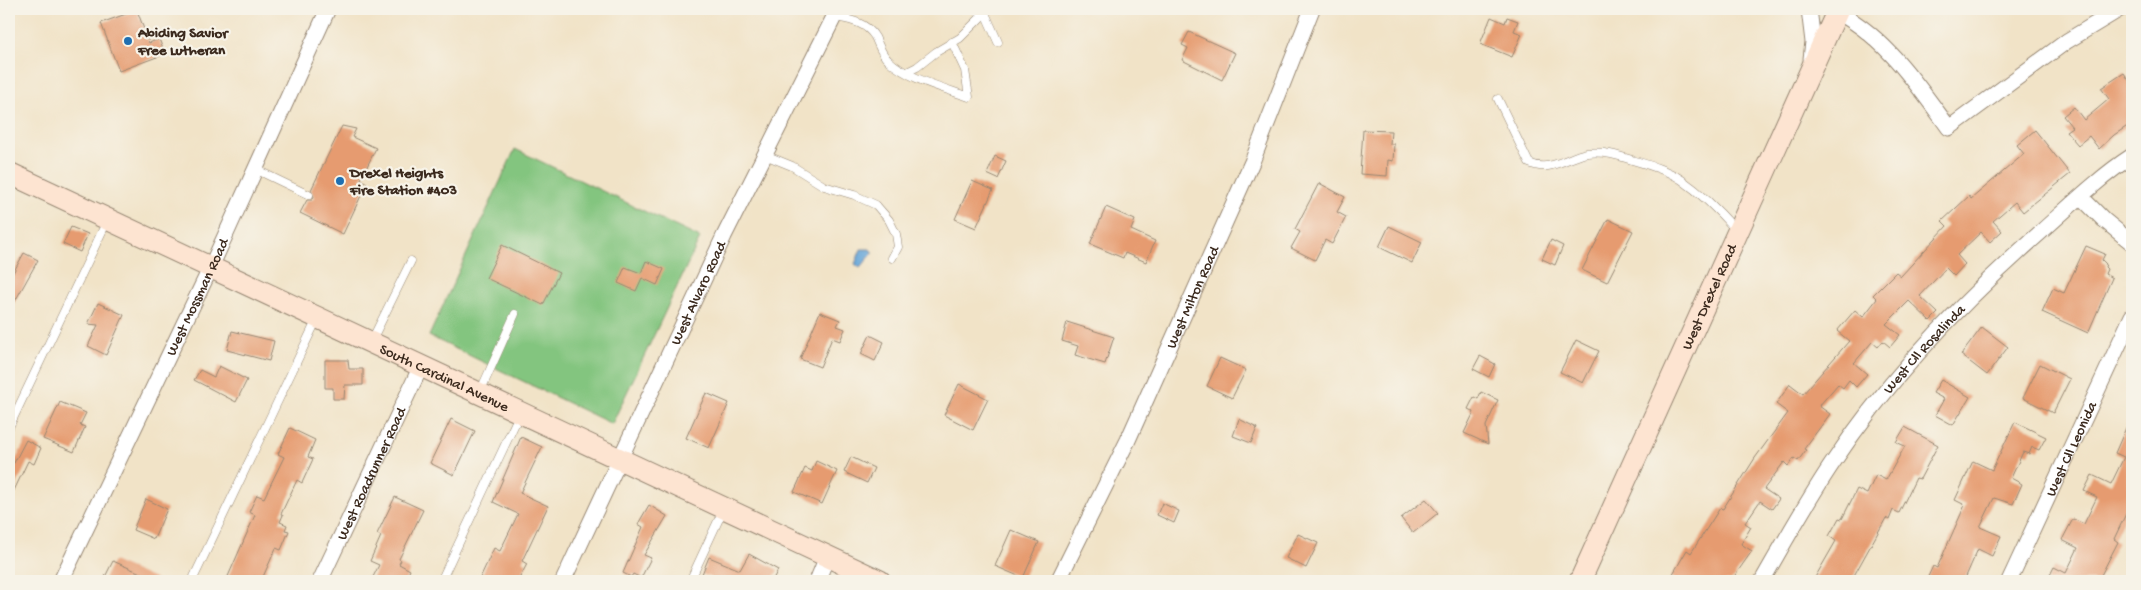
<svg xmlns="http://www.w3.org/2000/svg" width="2141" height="590" font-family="'Gochi Hand',sans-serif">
	<rect width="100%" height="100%" fill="#f7f3e8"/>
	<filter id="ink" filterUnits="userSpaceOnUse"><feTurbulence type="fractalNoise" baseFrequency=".02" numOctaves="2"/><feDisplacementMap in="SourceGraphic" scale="10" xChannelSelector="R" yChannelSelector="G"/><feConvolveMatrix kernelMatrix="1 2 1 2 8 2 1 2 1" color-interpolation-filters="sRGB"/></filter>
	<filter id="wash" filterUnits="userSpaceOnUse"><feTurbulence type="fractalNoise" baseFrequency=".0096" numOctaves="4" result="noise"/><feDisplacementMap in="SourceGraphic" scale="20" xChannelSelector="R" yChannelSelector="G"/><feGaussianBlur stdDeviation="1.12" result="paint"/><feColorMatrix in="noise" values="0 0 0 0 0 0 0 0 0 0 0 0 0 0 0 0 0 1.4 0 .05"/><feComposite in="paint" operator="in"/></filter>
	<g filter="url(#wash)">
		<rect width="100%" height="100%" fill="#f1e3c7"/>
		<!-- green -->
		<polygon fill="#83c57f" stroke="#5f784e" points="515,149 700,238 612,424 429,336"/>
		<!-- water -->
		<polygon fill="#65a5d8" stroke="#50687b" points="861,249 870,249 873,253 860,268 855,264"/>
		<g id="blocks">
			<!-- building -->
			<g fill="#e69b6f">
				<polygon points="137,10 149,43 159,39 165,54 119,71 101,23"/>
				<polygon points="1491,17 1505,23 1507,17 1518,21 1514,31 1522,34 1512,57 1480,44"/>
				<polygon points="1189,32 1235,53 1222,80 1182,60 1188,48 1182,45"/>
				<polygon points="2124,73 2132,85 2132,123 2114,135 2099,149 2089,136 2078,145 2066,131 2072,127 2063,116 2074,107 2084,120 2109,99 2101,88"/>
				<polygon points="342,126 356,129 352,137 376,148 361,179 367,183 343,234 300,213 307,200 312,200 314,197 311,190"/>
				<polygon points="1363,130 1391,131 1390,144 1394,144 1393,161 1388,160 1387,176 1360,174"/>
				<polygon points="2035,130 2070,174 2023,212 2015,202 1993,221 2002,231 1990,242 1981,232 1957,255 1965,264 1954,276 1946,268 1920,296 1938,313 1930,321 1909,301 1886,324 1900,335 1890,347 1883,341 1878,347 1872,342 1854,363 1867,374 1856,387 1849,380 1843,388 1838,384 1819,406 1830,414 1804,449 1806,450 1798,461 1794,458 1788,466 1784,462 1764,489 1779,499 1772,509 1760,501 1745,523 1751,527 1741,544 1752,551 1731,581 1677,581 1671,577 1687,550 1691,553 1720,508 1723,509 1755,458 1788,413 1776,404 1790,384 1803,394 1849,341 1837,331 1855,310 1863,317 1877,299 1873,295 1896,272 1901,276 1947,226 1942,221 1969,196 1971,199 2024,154 2017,145"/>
				<polygon points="995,156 1006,161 998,179 987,174"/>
				<polygon points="972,181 993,190 976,228 955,219"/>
				<polygon points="1319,183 1345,197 1337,212 1346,217 1332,244 1325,240 1315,260 1291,248 1300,232 1295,229"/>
				<polygon points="1106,207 1135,220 1131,230 1155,241 1146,262 1125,253 1123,258 1090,244"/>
				<polygon points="1608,219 1633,231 1607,282 1582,270"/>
				<polygon points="1389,226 1422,242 1412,263 1379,247"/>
				<polygon points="71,227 88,234 80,252 63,244"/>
				<polygon points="1551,240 1563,246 1555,265 1542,259"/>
				<polygon points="502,245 559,273 543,305 486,278"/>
				<polygon points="2086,246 2105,254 2102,260 2106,264 2105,267 2107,269 2105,274 2112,278 2088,333 2042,312 2053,288 2064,293"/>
				<polygon points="24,253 38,260 9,312 9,280"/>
				<polygon points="646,261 664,269 657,285 642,278 636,291 618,283 625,267 641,273"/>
				<polygon points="98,303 124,315 106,355 88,346 98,325 88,324"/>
				<polygon points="820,312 840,320 837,326 845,329 840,341 832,338 820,367 800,359"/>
				<polygon points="1067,322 1114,337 1105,364 1075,355 1078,346 1062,341"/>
				<polygon points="1982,327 2008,347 1987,375 1961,355"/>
				<polygon points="232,331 274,341 269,361 227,350"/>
				<polygon points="870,335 884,342 875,361 861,354"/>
				<polygon points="1576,340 1599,351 1583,383 1560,372"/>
				<polygon points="1480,356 1495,364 1489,377 1473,369"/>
				<polygon points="1220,358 1246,370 1232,398 1207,386"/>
				<polygon points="325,360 348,360 349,369 363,369 363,385 345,385 344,399 333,399 333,388 325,388"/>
				<polygon points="2040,364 2070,379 2053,413 2023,398"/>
				<polygon points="219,366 247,380 236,402 194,380 200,370 214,377"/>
				<polygon points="1941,380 1970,397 1953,425 1935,415 1944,399 1933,393"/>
				<polygon points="959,384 988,399 973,430 944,415"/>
				<polygon points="1481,392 1498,400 1486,426 1488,444 1464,433 1474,412 1468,409 1474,397 1478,399"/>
				<polygon points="706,393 729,403 709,448 686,438"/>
				<polygon points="60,402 86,413 80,425 85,427 74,452 43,439"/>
				<polygon points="2132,414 2132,501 2114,539 2118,542 2098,581 2047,581 2054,567 2066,573 2078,548 2062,540 2073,519 2084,524 2097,497 2084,491 2092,475 2111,484 2124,457 2115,453"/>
				<polygon points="451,419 475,431 454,475 430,463"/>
				<polygon points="1239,419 1257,428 1251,443 1233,436"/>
				<polygon points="2015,422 2046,437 2039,450 2032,447 2029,454 2023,452 2011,478 2022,484 2013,504 1994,498 1980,527 2001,536 1992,556 1978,549 1964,581 1926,581 1933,566 1937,568 1965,505 1955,500 1973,461 1992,470"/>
				<polygon points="1905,427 1938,445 1920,479 1916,478 1899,513 1893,510 1889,520 1886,518 1851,581 1813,581 1836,541 1829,536 1839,518 1842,519 1857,489 1867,494 1876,475 1886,480 1905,446 1896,442"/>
				<polygon points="290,428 315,440 308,457 313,459 302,483 297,480 281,514 283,515 280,522 287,525 285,530 289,531 281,550 276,548 262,579 254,576 252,581 226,581 255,515 249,512 257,495 264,498 284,457 278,454"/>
				<polygon points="521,437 542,447 520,493 548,506 522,561 527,564 518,581 487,581 480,578 494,548 500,551 518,514 493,502"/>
				<polygon points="26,440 41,448 34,464 28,461 9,501 9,461 14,463"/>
				<polygon points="851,457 874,468 867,483 844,472"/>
				<polygon points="816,461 837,471 822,504 794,492 805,468 812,471"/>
				<polygon points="395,497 423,510 399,559 401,560 399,564 410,570 405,581 371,581 379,565 370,561 381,536 377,534"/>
				<polygon points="146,499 167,509 154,539 133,530"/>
				<polygon points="1426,499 1438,513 1413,533 1401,518"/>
				<polygon points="1162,503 1179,511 1174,523 1157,515"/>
				<polygon points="649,505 667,516 644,555 651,558 641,578 633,574 631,577 623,573 643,527 638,524"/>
				<polygon points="1011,530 1039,542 1023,578 995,566"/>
				<polygon points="1298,534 1318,543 1306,568 1286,558"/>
				<polygon points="749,554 778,570 772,581 718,581 702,574 709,557 740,570"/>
				<polygon points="113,561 159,581 103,581"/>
			</g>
		</g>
	</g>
	<g filter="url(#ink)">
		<use href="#blocks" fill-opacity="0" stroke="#968672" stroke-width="1"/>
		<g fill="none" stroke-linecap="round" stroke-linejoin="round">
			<defs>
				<g id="lane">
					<polyline points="972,9 985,13 998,42"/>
					<path d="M835,17C850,20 866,22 875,37C879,45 881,54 888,60C908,79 944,88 969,97L965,70L952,42"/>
					<polyline points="907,72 917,67 936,52 960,38 985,13"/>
					<path d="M1498,99L1529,163C1550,173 1567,157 1587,153C1603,151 1617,155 1632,160C1649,165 1667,170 1682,180C1702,194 1719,211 1735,229"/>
					<polyline points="765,155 792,166 824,186 854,195 876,205 889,220 896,234 898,247 892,258"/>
					<polyline points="255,169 309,195"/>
					<polyline points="371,342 411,261"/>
					<polyline points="480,392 515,314"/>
					<polyline points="9,427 107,221"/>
					<polyline points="192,581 317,319"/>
					<polyline points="441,581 520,413"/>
					<polyline points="690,581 724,508"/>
				</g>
				<g id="street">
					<polyline points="1809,9 1813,42 1811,59"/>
					<path d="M1831,9C1883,33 1916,83 1949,128L2067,41L2120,9"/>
					<polyline points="2081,197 2104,220 2132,243"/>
					<path id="s1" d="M61,581L211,267L328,9"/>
					<path id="s2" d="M320,581L421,366"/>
					<path id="s3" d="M563,581L724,236L838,9"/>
					<polyline points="817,581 827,557"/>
					<path id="s4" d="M1058,581L1128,440L1252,162L1312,9"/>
					<path id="s5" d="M1762,581C1785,541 1808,499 1834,461C1891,375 1965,299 2042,231C2070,206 2101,176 2132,156"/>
					<path id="s6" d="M2009,581L2132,316"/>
				</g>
				<g id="secondary">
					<path id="s7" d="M9,173L880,581"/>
					<path id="s8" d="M1580,581L1837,12"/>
				</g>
			</defs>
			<!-- lane casing -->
			<use href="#lane" stroke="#968672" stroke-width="9"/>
			<!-- street casing -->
			<use href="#street" stroke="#968672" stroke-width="17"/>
			<!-- secondary casing -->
			<use href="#secondary" stroke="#968672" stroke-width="23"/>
			<!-- lane -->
			<use href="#lane" stroke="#fff" stroke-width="8"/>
			<!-- street -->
			<use href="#street" stroke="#fff" stroke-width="15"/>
			<!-- secondary -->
			<use href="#secondary" stroke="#fde4d1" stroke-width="21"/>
		</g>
	</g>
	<!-- markers -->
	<g fill="#1f6fb2" stroke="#f7f3e8" stroke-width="2">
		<circle cx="128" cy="41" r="5"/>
		<circle cx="340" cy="181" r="5"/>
	</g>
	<g text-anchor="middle" stroke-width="4.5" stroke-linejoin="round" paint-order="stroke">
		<!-- poi labels -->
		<g font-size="15" font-weight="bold" fill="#3b2a1e" stroke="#f7f3e8" text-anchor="start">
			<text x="138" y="37">Abiding Savior<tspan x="138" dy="17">Free Lutheran</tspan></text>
			<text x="350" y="177">Drexel Heights<tspan x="350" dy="17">Fire Station #403</tspan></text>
		</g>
		<!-- street labels -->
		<g font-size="15" fill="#3b2a1e" stroke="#f7f3e8">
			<text dy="5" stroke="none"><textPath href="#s3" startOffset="318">West Alvaro Road</textPath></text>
			<text dy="5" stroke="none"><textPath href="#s1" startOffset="315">West Mossman Road</textPath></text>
			<text dy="5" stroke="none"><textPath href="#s8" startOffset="312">West Drexel Road</textPath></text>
			<text dy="5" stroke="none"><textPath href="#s4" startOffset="314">West Milton Road</textPath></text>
			<text dy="5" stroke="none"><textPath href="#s5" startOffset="284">West Cll Rosalinda</textPath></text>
			<text dy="5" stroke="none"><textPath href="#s7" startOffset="481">South Cardinal Avenue</textPath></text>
			<text dy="5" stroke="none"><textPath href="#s6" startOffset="146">West Cll Leonida</textPath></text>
			<text dy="5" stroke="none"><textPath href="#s2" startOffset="119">West Roadrunner Road</textPath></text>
		</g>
	</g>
	<!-- margin -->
	<rect width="2141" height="590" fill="none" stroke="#f7f3e8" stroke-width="30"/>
</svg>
